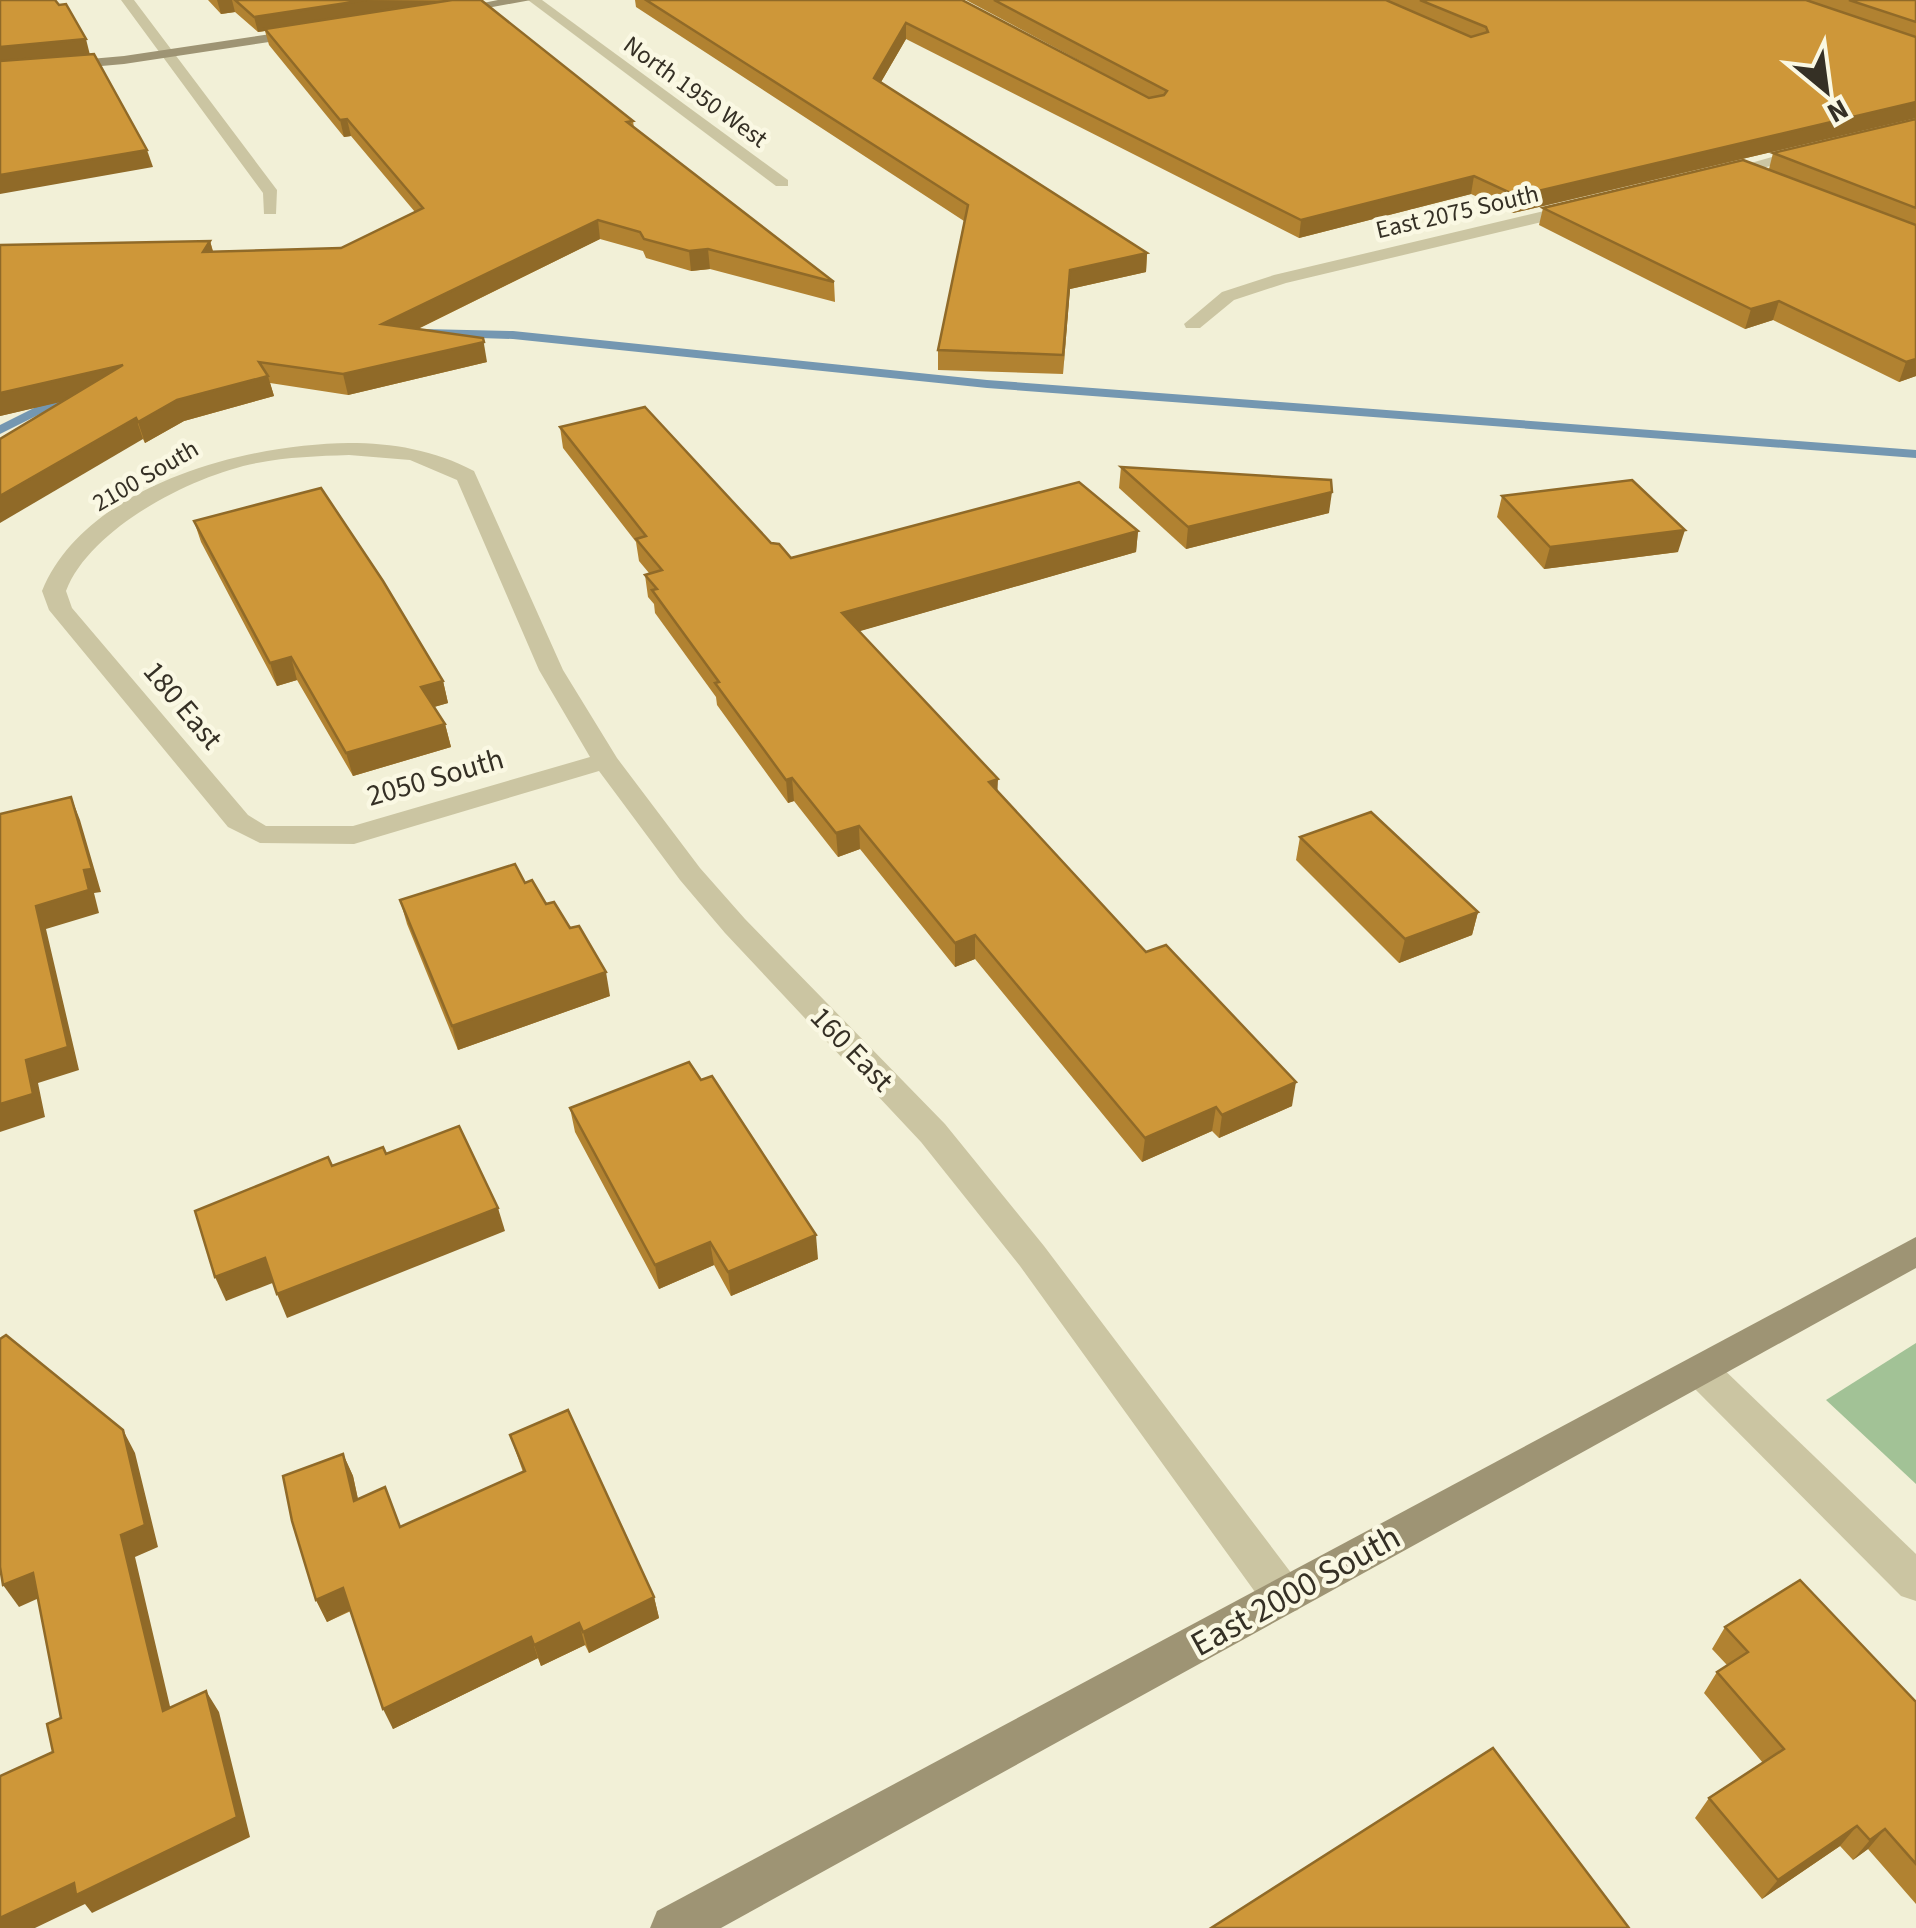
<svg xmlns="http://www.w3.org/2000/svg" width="1916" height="1928" font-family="'Source Sans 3',sans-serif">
	<rect width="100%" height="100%" fill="#f2f0d7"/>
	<!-- green -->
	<polygon fill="#a2c296" points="1916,1343 1916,1484 1826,1400"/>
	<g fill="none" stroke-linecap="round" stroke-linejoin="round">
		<!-- stream -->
		<g fill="#7497b1" fill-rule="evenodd">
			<polygon points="424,329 513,331 987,380 1916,450 1916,458 987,388 513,339 420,336 418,333"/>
			<polygon points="74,388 86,391 0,434 0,425"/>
		</g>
		<!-- street -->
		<g fill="#cbc5a2" fill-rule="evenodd">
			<polygon points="121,0 134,0 277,190 276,214 264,214 263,193"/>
			<polygon points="528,0 542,0 788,180 788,186 776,186"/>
			<polygon points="1811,146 1819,151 1816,154 1720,179 1712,174"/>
			<polygon points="1578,203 1584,204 1584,212 1286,283 1234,300 1200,328 1186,328 1184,324 1222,292 1274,275"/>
			<path d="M349,443C393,443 434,450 474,471L563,670L617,758L700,868L745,919L945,1124L1044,1246L1298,1582L1304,1596L1298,1610L1283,1615L1268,1610L1020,1266L921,1142L725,933L680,880L599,771L354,844L260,843L228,827L49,610L42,591C85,485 246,444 349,443ZM349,455L410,460L457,480L539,670L590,757L353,826H266L248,815L72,608L66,591C90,528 193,475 257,463C288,457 318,456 349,455Z"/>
			<polygon points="1701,1355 1714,1360 1916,1554 1916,1601 1901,1596 1688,1382 1682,1371 1688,1360"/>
		</g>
		<!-- secondary -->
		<g fill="#9e9474" fill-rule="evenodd">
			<polygon points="498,0 531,0 449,15 443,11"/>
			<polygon points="304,29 311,33 309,36 124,64 0,75 0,67 124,56"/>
			<polygon points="1916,1237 1916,1268 721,1928 650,1928 657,1911"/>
		</g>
	</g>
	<!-- wall -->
	<g fill="#b18231">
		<polygon points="208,0 481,0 633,121 634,128 834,282 835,302 710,269 691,271 646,258 643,251 600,239 418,329 487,362 348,395 270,383 274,396 184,421 145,443 143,439 63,401 0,416 0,245 210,241 213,251 341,248 415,212 351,136 344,137 269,45 265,31 258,32 235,12 221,14"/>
		<polygon points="635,0 962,0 1123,84 966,0 1916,0 1916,118 1513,213 1471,194 1299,238 906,39 881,82 1147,253 1146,272 1070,289 1063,374 938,370 938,350 964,221 636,7"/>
		<polygon points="1916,119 1916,376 1899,382 1773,320 1745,329 1539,225 1543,208 1769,169 1773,153"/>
		<polygon points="560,427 771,543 791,558 1138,531 1136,552 859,631 997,791 1146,952 1292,1106 1219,1138 1212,1131 1142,1162 975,959 955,967 860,849 838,857 794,801 788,803 717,705 716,697 655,613 654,604 648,597 645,575 649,573 639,561 636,542 563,448"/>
		<polygon points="1121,467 1329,513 1186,549 1119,488"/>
		<polygon points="1502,496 1678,552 1544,569 1497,517"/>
		<polygon points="194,521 443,681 448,703 434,707 445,724 451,747 353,776 297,680 277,686 201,542"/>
		<polygon points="1300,837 1478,912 1472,935 1399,963 1296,860"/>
		<polygon points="525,883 546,904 610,996 458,1050 407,924 400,900"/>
		<polygon points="570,1108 818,1259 731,1296 714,1265 659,1289 575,1132"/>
		<polygon points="510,1435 654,1597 659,1618 589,1653 585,1645 541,1666 538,1658 393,1729 351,1611 327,1622 316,1600 343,1454 353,1476 358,1499 401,1527 523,1472"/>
		<polygon points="1725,1627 1916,1702 1916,1904 1868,1849 1853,1860 1840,1846 1762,1899 1695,1818 1709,1798 1763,1763 1704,1693 1717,1672 1727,1665 1712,1649"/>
	</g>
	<!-- shaded-wall -->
	<g fill="#906a28">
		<polygon points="217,0 232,0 235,12 221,14"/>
		<polygon points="366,0 465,1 258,32 254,17"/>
		<polygon points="906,23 906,39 874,94 874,78"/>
		<polygon points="86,39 90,55 0,63 0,47"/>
		<polygon points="1916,102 1916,118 1513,213 1517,196"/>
		<polygon points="347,119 351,136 344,137 340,120"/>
		<polygon points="147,150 153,167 0,194 0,175"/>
		<polygon points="1474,176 1471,194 1299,238 1301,220"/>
		<polygon points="598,220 600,239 387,344 382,324"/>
		<polygon points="210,241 215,260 203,252"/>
		<polygon points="708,249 710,269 691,271 689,251"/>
		<polygon points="1147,253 1146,272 1070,289 1063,374 1070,270"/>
		<polygon points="1779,301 1773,320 1745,329 1751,309"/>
		<polygon points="483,338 487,362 348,395 343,374"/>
		<polygon points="1916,359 1916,376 1899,382 1906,362"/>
		<polygon points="123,365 130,386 0,416 0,393"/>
		<polygon points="268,376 274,396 184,421 145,443 138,422 177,400"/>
		<polygon points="136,418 143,439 0,523 0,496"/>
		<polygon points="1332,492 1329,513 1186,549 1188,527"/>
		<polygon points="1685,530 1678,552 1544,569 1550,547"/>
		<polygon points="1138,531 1136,552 843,636 842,613"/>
		<polygon points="291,657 297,680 277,686 270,663"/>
		<polygon points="443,681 448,703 427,709 421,687"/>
		<polygon points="445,724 451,747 353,776 346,753"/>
		<polygon points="792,778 794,801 788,803 786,780"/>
		<polygon points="998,779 997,802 989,782"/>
		<polygon points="71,797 80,820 101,892 94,893 99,913 46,929 79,1070 38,1083 45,1117 0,1132 0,1104 36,906 84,870"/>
		<polygon points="859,826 860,849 838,857 836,833"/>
		<polygon points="1478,912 1472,935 1399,963 1405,939"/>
		<polygon points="975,935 975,959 955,967 955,943"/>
		<polygon points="606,972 610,996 458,1050 452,1026"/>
		<polygon points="1296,1082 1292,1106 1219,1138 1222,1115"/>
		<polygon points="1216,1107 1212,1131 1142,1162 1145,1138"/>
		<polygon points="498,1208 505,1231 287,1318 277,1294"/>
		<polygon points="816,1235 818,1259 731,1296 728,1272"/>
		<polygon points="710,1242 714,1265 659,1289 655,1265"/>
		<polygon points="265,1258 275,1282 226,1301 215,1277"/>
		<polygon points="123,1430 135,1453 158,1547 135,1557 176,1732 163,1711 121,1535"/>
		<polygon points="343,1454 353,1476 363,1523 354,1501"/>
		<polygon points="33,1573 48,1594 19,1607 3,1585"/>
		<polygon points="343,1588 353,1609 327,1622 316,1600"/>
		<polygon points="654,1597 659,1618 589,1653 583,1632"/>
		<polygon points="579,1623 585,1645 541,1666 534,1645"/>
		<polygon points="531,1637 538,1658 393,1729 383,1709"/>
		<polygon points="206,1691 219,1712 250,1837 92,1913 85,1904 35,1928 0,1928 0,1918"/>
		<polygon points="1857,1826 1840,1846 1762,1899 1778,1880"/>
		<polygon points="1885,1829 1868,1849 1853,1860 1870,1840"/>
	</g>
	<!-- building -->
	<g fill="#ce9739" stroke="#906a28" stroke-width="2.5">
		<polygon points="0,0 55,0 59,5 66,4 86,39 0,47"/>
		<polygon points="235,0 366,0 254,17"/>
		<polygon points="452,0 481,0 633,121 627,122 834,282 708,249 689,251 644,239 640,232 598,220 382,324 483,338 484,342 343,374 259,362 268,376 177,400 138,422 136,418 0,496 0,439 123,365 0,393 0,245 210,241 203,252 341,248 423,208 347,119 340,120 265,29"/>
		<polygon points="646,0 962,0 1149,98 1164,95 1167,91 994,0 1386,0 1471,37 1488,32 1486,27 1420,0 1806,0 1916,37 1916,102 1517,196 1474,176 1301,220 906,23 874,78 1147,253 1070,270 1063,355 938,350 968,205"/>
		<polygon points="1849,0 1916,0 1916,22"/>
		<polygon points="94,54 147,150 0,175 0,61"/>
		<polygon points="1916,119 1916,208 1773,153"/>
		<polygon points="1743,160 1916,225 1916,359 1906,362 1779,301 1751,309 1543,208"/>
		<polygon points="645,407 771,543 779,544 791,558 1079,482 1138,531 842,613 998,779 989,782 1146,952 1166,945 1296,1082 1222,1115 1216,1107 1145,1138 975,935 955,943 859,826 836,833 792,778 786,780 715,683 719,682 652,590 657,589 645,575 662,570 636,539 646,536 560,427"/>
		<polygon points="1121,467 1331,480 1332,492 1188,527"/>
		<polygon points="1632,480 1685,530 1550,547 1502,496"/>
		<polygon points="321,488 383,581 443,681 421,687 445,724 346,753 291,657 270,663 194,521"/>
		<polygon points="71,797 92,869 84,870 89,890 36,906 68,1047 26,1060 33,1094 0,1104 0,814"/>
		<polygon points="1371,812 1478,912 1405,939 1300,837"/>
		<polygon points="515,864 525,883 532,880 546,904 554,902 570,928 579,926 606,972 452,1026 400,900"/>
		<polygon points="689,1062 701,1080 712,1076 816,1235 728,1272 710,1242 655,1265 570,1108"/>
		<polygon points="459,1126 498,1208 277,1294 265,1258 215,1277 195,1211 328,1157 332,1166 383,1147 386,1154"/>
		<polygon points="6,1335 123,1430 145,1525 121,1535 163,1711 206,1691 237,1817 76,1895 74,1883 0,1918 0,1776 53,1752 47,1724 61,1718 33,1573 3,1585 0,1567 0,1339"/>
		<polygon points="568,1410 654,1597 583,1632 579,1623 534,1645 531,1637 383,1709 343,1588 316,1600 292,1521 283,1476 343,1454 354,1501 385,1487 400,1527 525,1471 510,1435"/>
		<polygon points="1800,1580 1916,1702 1916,1864 1885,1829 1870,1840 1857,1826 1778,1880 1709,1798 1784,1749 1717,1672 1748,1652 1725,1627"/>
		<polygon points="1493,1748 1629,1928 1211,1928"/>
	</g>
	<g text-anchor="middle" stroke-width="9" stroke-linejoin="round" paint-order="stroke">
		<!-- far-street labels -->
		<g font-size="25" fill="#353025" stroke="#faf8e3">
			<text transform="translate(696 91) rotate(36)" y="9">North 1950 West</text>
			<text transform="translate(1457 211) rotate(-13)" y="9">East 2075 South</text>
			<text transform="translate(145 475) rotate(-30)" y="9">2100 South</text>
		</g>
		<!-- street labels -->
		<g font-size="30" fill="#353025" stroke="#faf8e3">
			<text transform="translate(183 705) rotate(50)" y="10">180 East</text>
			<text transform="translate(435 777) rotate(-16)" y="10">2050 South</text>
			<text transform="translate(852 1049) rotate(46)" y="10">160 East</text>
		</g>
		<!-- near-street labels -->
		<g font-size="35" fill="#353025" stroke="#faf8e3">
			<text transform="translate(1295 1590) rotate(-29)" y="12">East 2000 South</text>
		</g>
	</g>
	<!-- north arrow -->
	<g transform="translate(1826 90) rotate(151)" stroke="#faf8e3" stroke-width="8" paint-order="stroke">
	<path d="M0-8L18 38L0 25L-18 38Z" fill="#353025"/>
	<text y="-15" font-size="28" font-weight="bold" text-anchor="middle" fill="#353025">N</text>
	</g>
</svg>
